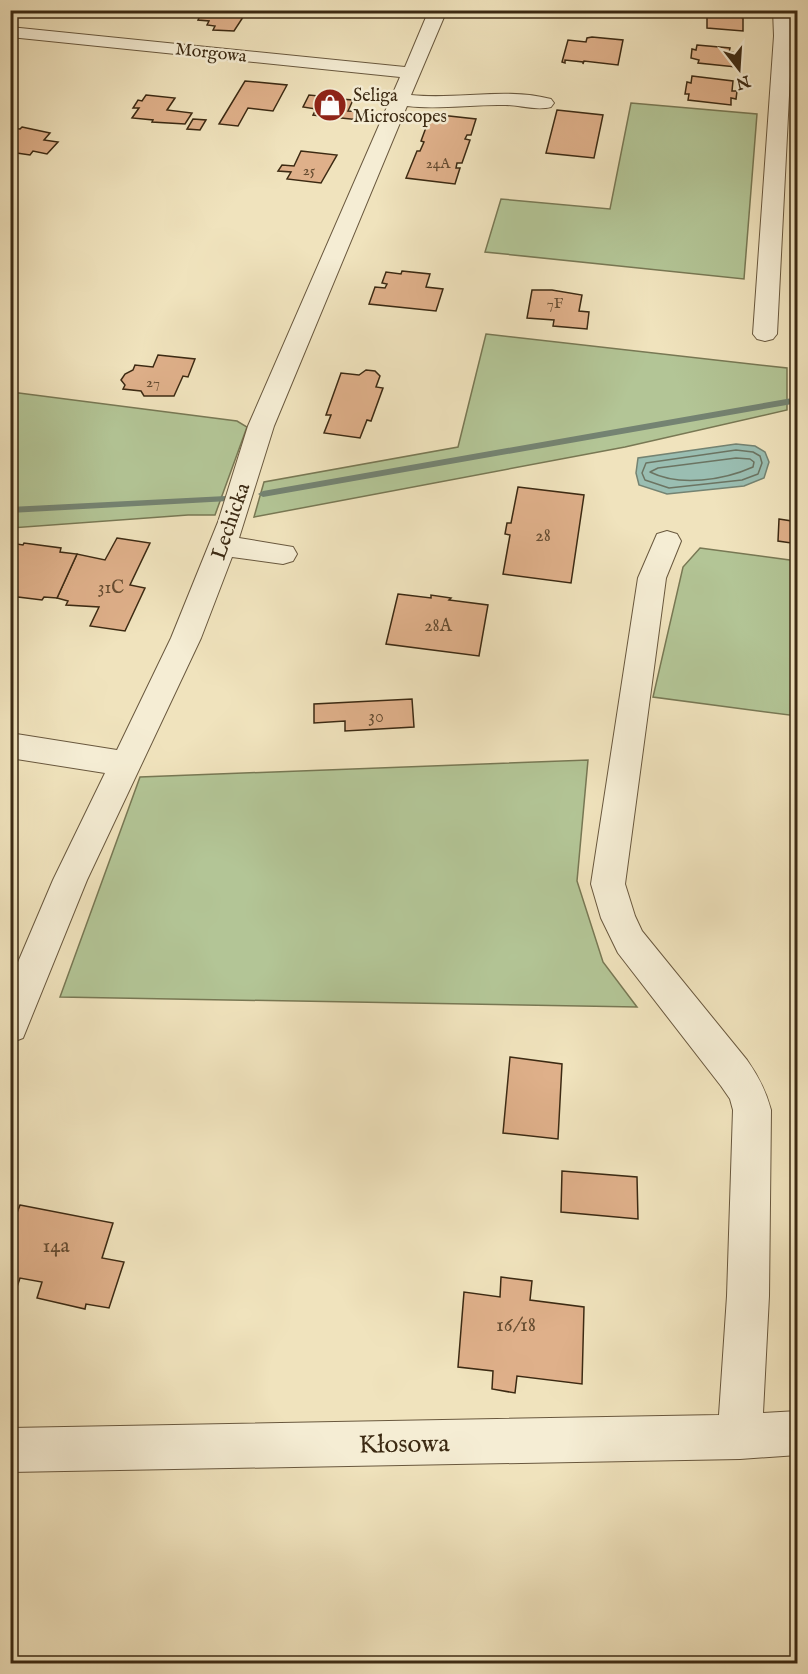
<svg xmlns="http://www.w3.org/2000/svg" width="808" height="1674" font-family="'IM FELL English',serif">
	<rect width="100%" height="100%" fill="#f0e3bd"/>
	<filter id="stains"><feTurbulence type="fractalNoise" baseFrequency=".00333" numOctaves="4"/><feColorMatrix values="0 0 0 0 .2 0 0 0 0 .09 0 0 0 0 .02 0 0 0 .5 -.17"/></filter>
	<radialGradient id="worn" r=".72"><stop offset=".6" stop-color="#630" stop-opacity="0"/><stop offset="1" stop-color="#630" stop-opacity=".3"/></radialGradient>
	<!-- green -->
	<g fill="#b3c596" stroke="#787854" stroke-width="1.5">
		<polygon points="631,103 757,114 744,279 485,252 501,199 610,209"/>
		<polygon points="486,334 787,368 787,410 625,447 254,517 264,482 458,447"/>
		<polygon points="11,392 237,421 247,427 215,515 188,515 11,528"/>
		<polygon points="700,548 797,561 797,716 653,697 683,567"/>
		<polygon points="588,760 577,881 603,962 637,1007 60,997 140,777"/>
	</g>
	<!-- water -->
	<polygon fill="#9abeb2" stroke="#748372" stroke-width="1.5" points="736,444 755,446 765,452 769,462 764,478 744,486 667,494 639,485 636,473 638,458"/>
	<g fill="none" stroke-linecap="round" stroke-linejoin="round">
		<!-- shore -->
		<g stroke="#6b7462" stroke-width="1.5">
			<polygon points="736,450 753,452 760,456 762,463 758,474 742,480 669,488 645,480 642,473 646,463"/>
			<path d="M736,458L750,459L754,462L753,467C724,480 680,487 650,472L658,468Z"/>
		</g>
		<!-- stream -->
		<g fill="#748372" fill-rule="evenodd">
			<polygon points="798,397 798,403 263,497 258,494 263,491"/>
			<polygon points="226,496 231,499 229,501 10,513 10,507"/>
		</g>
	</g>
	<!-- building -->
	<g fill="#dfb08a" stroke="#3c2a13" stroke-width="1.5">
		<polygon points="203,10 241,10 247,11 234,31 213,30 215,26 207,25 209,21 198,20"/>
		<polygon points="707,10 740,10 740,17 743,18 743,31 707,28"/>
		<polygon points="592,37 623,40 618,65 584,61 583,64 583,62 565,60 565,63 562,62 568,40 586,42 587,38"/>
		<polygon points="697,45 730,48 729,52 737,53 736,67 698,63 699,60 691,58 692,49 696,50"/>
		<polygon points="692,76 733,81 732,91 737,91 736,99 731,98 731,105 688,100 689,94 685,94 687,82 691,83"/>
		<polygon points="245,81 287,85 273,111 248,108 238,126 219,124"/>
		<polygon points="337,94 340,99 353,100 348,111 364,112 360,120 313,115 316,109 303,107 309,95 329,97"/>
		<polygon points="146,95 175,98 167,110 192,113 185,124 152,122 153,120 132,118 139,108 133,108 138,100 142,101"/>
		<polygon points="557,110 603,115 594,158 546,153"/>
		<polygon points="431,114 476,119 471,135 467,135 465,139 470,140 462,163 457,163 456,168 460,168 455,184 406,178 417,151 420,151 424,142 421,141"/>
		<polygon points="193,119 206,120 200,130 187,129"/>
		<polygon points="22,127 50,133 44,140 58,142 47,154 33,151 30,155 10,152 10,128 20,129"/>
		<polygon points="301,151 337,155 321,183 287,179 291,172 278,171 282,165 294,166"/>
		<polygon points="402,271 430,274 426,287 443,289 436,311 369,304 375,287 385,288 387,284 382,283 386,272 401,274"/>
		<polygon points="532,290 552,290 582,295 579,311 589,312 587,329 553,326 554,320 527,318"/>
		<polygon points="158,355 195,359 188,377 183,376 174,396 144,396 141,391 123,389 125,385 121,380 125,374 133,370 135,365 153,367"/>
		<polygon points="366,370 375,371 380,376 376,387 383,388 371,421 367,420 360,438 324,433 331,415 326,415 341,373 359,375"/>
		<polygon points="518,487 584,495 571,583 503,574 510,535 505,534 507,523 511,523"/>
		<polygon points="779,519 798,522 798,544 778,541"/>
		<polygon points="117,538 150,543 130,585 145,588 125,631 90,626 99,607 66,605 68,601 57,598 77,554 105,560"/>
		<polygon points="10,543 23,545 24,543 61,548 60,552 77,554 57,598 44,597 42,600 10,596"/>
		<polygon points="398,594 431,598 431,595 451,598 449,600 488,605 479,656 386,644"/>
		<polygon points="412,699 414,727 345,731 345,721 314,723 314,704"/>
		<polygon points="510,1057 562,1064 558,1139 503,1133"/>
		<polygon points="562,1171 637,1177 638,1219 561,1212"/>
		<polygon points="20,1205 113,1223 102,1258 124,1262 109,1308 86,1304 85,1309 37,1298 42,1282 20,1278 15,1293 10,1292 10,1231"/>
		<polygon points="501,1277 532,1281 530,1300 584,1307 582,1384 517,1376 515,1393 492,1389 493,1371 458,1367 464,1292 500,1297"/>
	</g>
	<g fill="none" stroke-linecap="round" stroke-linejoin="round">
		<defs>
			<g id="minor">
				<path d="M429,10H447L411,95C458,100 505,87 551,99L554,103L551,107C536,111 520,105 505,105C472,104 440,110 407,106L274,426L239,538L293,547L297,554L293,561L283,564L232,557L201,638L87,880L23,1038L10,1043V981L53,880L105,773L10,758V733L117,750L171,638L218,522L248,426L400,77L10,37V27L405,67Z"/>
				<polygon points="773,10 791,10 792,36 777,334 773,339 765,341 757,339 753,334 774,36"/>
				<path d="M667,531L677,534L681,541L666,578L625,884L635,916L642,931L747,1060C759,1077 766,1091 771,1110L769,1296L763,1413L798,1411V1455L740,1459L10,1472V1428L719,1415L727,1296L733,1110L730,1099L721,1086L618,953L601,918L591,884L638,578L657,534Z"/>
			</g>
		</defs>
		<!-- minor casing -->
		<use href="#minor" stroke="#69583e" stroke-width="2"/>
		<!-- minor -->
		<use href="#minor" fill="#f5edd4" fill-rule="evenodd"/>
	</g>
	<!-- icons -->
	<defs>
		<symbol id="shop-disc" viewBox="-11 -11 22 22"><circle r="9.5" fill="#8f2418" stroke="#f5edd4"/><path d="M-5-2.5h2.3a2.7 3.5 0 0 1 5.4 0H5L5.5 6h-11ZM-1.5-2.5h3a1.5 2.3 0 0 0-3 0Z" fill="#fff"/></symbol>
	</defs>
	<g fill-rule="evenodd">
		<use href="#shop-disc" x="311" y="86" width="38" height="38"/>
	</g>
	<g text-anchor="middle" stroke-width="5" stroke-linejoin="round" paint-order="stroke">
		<!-- far-number labels -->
		<g font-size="15" fill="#654c31">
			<text x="438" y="168">24A</text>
			<text x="309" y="175">25</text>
			<text x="555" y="308">7F</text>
			<text x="153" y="387">27</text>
		</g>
		<!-- far-street labels -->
		<g font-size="18" fill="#3c2a13" stroke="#f5edd4">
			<text transform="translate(211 52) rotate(6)" y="6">Morgowa</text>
		</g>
		<!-- far-poi labels -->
		<g font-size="18" fill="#3c2a13" stroke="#f5edd4" text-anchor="start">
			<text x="353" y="101">Seliga<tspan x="353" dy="21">Microscopes</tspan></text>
		</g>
		<!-- number labels -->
		<g font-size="18" fill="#654c31">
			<text x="543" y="541">28</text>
			<text x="111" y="593">31C</text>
			<text x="438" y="631">28A</text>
			<text x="376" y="722">30</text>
		</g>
		<!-- street labels -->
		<g font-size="21" fill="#3c2a13" stroke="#f5edd4">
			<text transform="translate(230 521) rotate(-71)" y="7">Lechicka</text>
		</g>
		<!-- near-number labels -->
		<g font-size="21" fill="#654c31">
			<text x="56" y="1252">14a</text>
			<text x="516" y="1331">16/18</text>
		</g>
		<!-- near-street labels -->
		<g font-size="26" fill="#3c2a13" stroke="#f5edd4">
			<text transform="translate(404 1443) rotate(-1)" y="9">Kłosowa</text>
		</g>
	</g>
	<!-- margin -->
	<rect width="808" height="1674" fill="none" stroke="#f0e3bd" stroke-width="36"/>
	<rect x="12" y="12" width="784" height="1650" fill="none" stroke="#3c2a13" stroke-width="3"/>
	<rect x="18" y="18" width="772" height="1638" fill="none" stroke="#3c2a13" stroke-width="1.5"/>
	<!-- north arrow -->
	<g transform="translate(739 69) rotate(163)" stroke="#f5edd4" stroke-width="4.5" paint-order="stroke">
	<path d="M0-4.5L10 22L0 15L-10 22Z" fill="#3c2a13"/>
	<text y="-9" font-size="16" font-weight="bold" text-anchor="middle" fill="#3c2a13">N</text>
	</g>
	<rect width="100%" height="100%" filter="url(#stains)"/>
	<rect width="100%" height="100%" fill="url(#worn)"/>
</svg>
